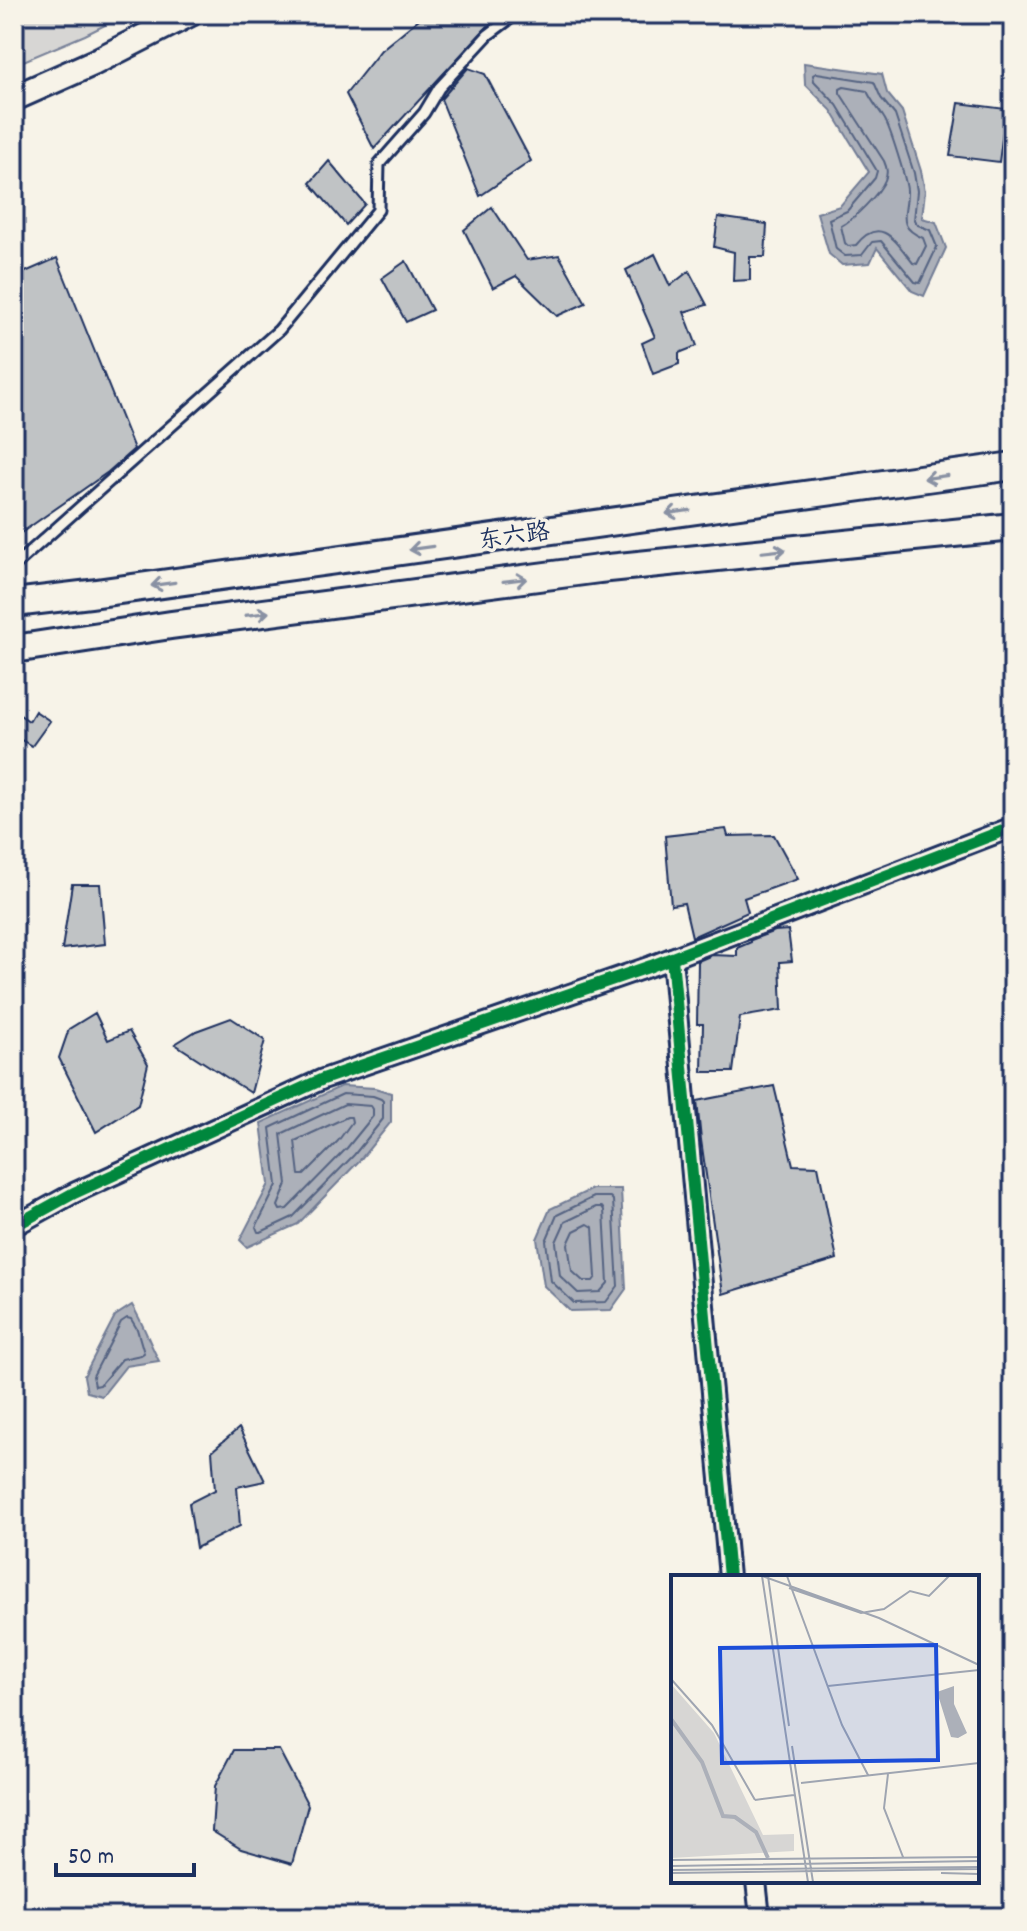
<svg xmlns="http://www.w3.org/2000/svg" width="1027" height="1931" font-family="Dekko,'LXGW WenKai TC',sans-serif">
	<rect width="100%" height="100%" fill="#f7f3e8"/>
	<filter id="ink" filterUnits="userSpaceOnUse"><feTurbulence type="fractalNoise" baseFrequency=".0125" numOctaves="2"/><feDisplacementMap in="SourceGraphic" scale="16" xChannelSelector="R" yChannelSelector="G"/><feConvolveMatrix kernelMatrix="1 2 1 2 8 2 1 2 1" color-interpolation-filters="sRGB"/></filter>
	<g filter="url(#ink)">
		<!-- green -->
		<polygon fill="#d7d6d4" stroke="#798299" stroke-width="2" points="14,14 127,14 85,35 14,65"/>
		<!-- water -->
		<g fill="#acb0b9" stroke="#727c95" stroke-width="2">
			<polygon points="804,63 882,74 887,93 902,111 921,171 925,191 922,218 936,222 946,248 924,296 912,291 877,248 870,263 842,265 829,254 817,213 840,206 869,172 831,110 805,84"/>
			<polygon points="342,1086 375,1088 391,1093 391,1122 360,1160 298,1224 247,1247 240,1240 269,1184 261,1123"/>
			<polygon points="592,1189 621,1189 626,1289 611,1310 570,1311 544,1286 537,1239 550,1209"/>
			<path d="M132,1305C143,1323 149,1342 159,1361L126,1366L102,1396L87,1392L84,1376L115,1316Z"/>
		</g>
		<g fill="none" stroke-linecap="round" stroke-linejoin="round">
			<!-- shore -->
			<g stroke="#556382" stroke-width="2">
				<polygon points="817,73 874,82 881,98 895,115 914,173 917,191 914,220 918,225 930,230 937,247 920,283 915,282 881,241 872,242 862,255 845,256 836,249 829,219 847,211 875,178 877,171 837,105 814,81 813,75"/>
				<path d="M844,87L867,91C872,102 878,108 884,118C890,127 906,179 907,190C908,213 894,226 923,238L926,246L917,264L913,263C896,242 881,214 856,245L848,246L845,243L841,226C853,220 880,193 885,180C888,173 887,168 884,161L840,93V89Z"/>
				<polygon points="343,1094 373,1096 381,1099 383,1101 383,1119 354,1155 293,1217 261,1232 258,1232 256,1227 277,1185 270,1128"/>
				<polygon points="345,1104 371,1106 373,1109 373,1116 347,1148 287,1209 280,1210 278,1206 287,1184 281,1134"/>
				<polygon points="347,1117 351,1117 352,1122 338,1141 304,1175 299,1175 295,1141"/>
				<polygon points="594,1197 610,1197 613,1200 618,1286 606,1302 574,1303 551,1281 546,1241 557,1215"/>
				<polygon points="596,1207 602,1207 604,1210 608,1283 600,1292 578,1293 560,1276 556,1242 565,1222"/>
				<polygon points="588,1224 593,1227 596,1277 593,1281 583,1281 572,1271 568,1244 574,1231"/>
				<polygon points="127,1318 131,1319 137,1329 144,1353 141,1355 122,1359 100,1385 95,1386 93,1376 121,1322"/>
			</g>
		</g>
		<!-- building -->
		<g fill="#c0c3c5" stroke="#1b2f5e" stroke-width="2">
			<polygon points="425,14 499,14 374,149 346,94 381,50"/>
			<polygon points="468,68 485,74 531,161 480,196 441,99"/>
			<polygon points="959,103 1006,109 999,162 950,156"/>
			<polygon points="329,161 365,204 346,225 310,183"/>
			<polygon points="492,207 527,260 559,255 586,303 557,316 516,276 493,288 464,230"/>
			<polygon points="718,217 767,224 765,257 750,257 750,280 733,281 734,252 714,247"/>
			<polygon points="655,254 670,286 689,271 707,305 684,312 697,346 679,353 679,364 653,374 642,343 655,337 626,270"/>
			<polygon points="57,258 134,449 108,472 21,533 14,513 14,277"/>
			<polygon points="406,261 432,310 406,322 382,278"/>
			<polygon points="14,711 29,721 35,711 50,721 32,746 14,736"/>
			<polygon points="726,829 728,836 774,835 798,879 744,898 748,912 692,937 684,903 671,905 665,836"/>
			<polygon points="72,884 100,884 105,944 62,949"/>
			<polygon points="788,930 792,961 780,962 782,1010 740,1017 733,1072 702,1072 703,1024 697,1024 698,961 712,955 737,956 737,948 751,942 751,940 775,931"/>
			<polygon points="95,1013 108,1040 129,1031 148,1064 138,1105 96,1132 59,1058 69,1029"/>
			<polygon points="231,1018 265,1040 251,1093 175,1044 196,1031"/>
			<polygon points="774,1086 793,1165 818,1166 837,1259 723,1294 701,1140 697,1101"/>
			<polygon points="239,1428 265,1481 237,1487 240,1526 196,1548 189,1503 215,1490 212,1451"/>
			<polygon points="234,1750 279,1750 308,1805 292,1864 241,1849 212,1831 215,1786"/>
		</g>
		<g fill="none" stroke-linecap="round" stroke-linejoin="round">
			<defs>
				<polyline id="service" points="14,566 279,330 378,210 379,164 424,113 439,88 488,35 516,14"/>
				<g id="minor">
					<polyline points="672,958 729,1577"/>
					<polyline points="14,1226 74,1193 323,1079 651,966 1013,827"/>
					<polyline points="756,1881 760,1917"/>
				</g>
				<polyline id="secondary" points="14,98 93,63 189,14"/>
				<g id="primary">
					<polyline points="14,603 90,594 1013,466"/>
					<polyline points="14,649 171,625 599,569 1013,527"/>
				</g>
			</defs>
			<!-- service casing -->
			<use href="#service" stroke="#1b2f5e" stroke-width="15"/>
			<!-- minor casing -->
			<use href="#minor" stroke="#1b2f5e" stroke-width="24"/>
			<!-- secondary casing -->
			<use href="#secondary" stroke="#1b2f5e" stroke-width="30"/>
			<!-- primary casing -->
			<use href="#primary" stroke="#1b2f5e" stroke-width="32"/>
			<!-- service -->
			<use href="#service" stroke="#f7f3e8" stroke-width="9"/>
			<!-- minor -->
			<use href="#minor" stroke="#f7f3e8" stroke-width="18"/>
			<!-- secondary -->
			<use href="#secondary" stroke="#f7f3e8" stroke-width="24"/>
			<!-- primary -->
			<use href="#primary" stroke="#f7f3e8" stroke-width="26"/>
			<defs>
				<g id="cycleway">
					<polyline points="672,958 729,1577"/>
					<polyline points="14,1226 74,1193 323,1079 651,966 1013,827"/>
				</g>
			</defs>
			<!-- cycleway casing -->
			<use href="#cycleway" stroke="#f7f3e8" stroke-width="17"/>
			<!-- cycleway -->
			<use href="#cycleway" stroke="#00873e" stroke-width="12"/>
		</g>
		<!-- one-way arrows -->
		<defs><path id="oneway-shaft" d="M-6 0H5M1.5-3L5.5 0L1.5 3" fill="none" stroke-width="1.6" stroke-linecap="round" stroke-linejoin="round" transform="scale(2)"/></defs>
		<g stroke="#8991a3">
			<use href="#oneway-shaft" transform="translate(936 477) rotate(172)"/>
			<use href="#oneway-shaft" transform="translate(678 512) rotate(172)"/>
			<use href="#oneway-shaft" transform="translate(421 548) rotate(172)"/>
			<use href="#oneway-shaft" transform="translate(774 551) rotate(-6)"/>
			<use href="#oneway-shaft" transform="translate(515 580) rotate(-7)"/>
			<use href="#oneway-shaft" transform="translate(163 584) rotate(172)"/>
			<use href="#oneway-shaft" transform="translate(257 614) rotate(-7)"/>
		</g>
	</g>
	<g text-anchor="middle" stroke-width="7" stroke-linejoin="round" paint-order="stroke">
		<!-- street labels -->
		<g font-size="24" fill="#1b2f5e" stroke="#f7f3e8">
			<text transform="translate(514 535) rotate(-8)" y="8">东六路</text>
		</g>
	</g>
	<!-- overview -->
	<g transform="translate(671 1575)">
		<rect width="308" height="308" fill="#f7f3e8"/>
		<path d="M0,109L43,158L92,260L123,259V276L0,283Z" fill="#d7d6d4"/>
		<path d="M283,111V129L296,158L287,163L280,162L266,117Z" fill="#acb0b9"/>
		<path fill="none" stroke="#acb0b9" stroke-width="4" d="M0,144L31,187L52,241L64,242L85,257L97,283"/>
		<path fill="none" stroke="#9fa5b1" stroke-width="2" d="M91,1L137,307M91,1L208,43L308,90M97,1L118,151M116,1L171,150L197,200M118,13L190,38L213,34L239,16L258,21L278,1M0,104L41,150L84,225M157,111L308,95M121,171L142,307M217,199L213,233L232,282M130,208L308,188M84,225L123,220M0,285L308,282M0,291L308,286M0,295L308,292M0,298L308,294M270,298L308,299"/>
		<path fill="#1d4ed8" fill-opacity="0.15" stroke="#1d4ed8" stroke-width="4" d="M265,70L267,185L51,188L49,73Z"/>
		<rect width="308" height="308" fill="none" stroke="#1b2f5e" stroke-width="4"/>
	</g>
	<!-- margin -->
	<rect width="1027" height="1931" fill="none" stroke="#f7f3e8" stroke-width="48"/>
	<rect x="24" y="24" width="979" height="1883" fill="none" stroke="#1b2f5e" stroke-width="3" filter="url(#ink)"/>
	<!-- scale -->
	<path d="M56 1863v12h138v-12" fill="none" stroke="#1b2f5e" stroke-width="4"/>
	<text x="68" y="1863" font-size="24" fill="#1b2f5e" stroke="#f7f3e8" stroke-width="6" paint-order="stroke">50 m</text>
</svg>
